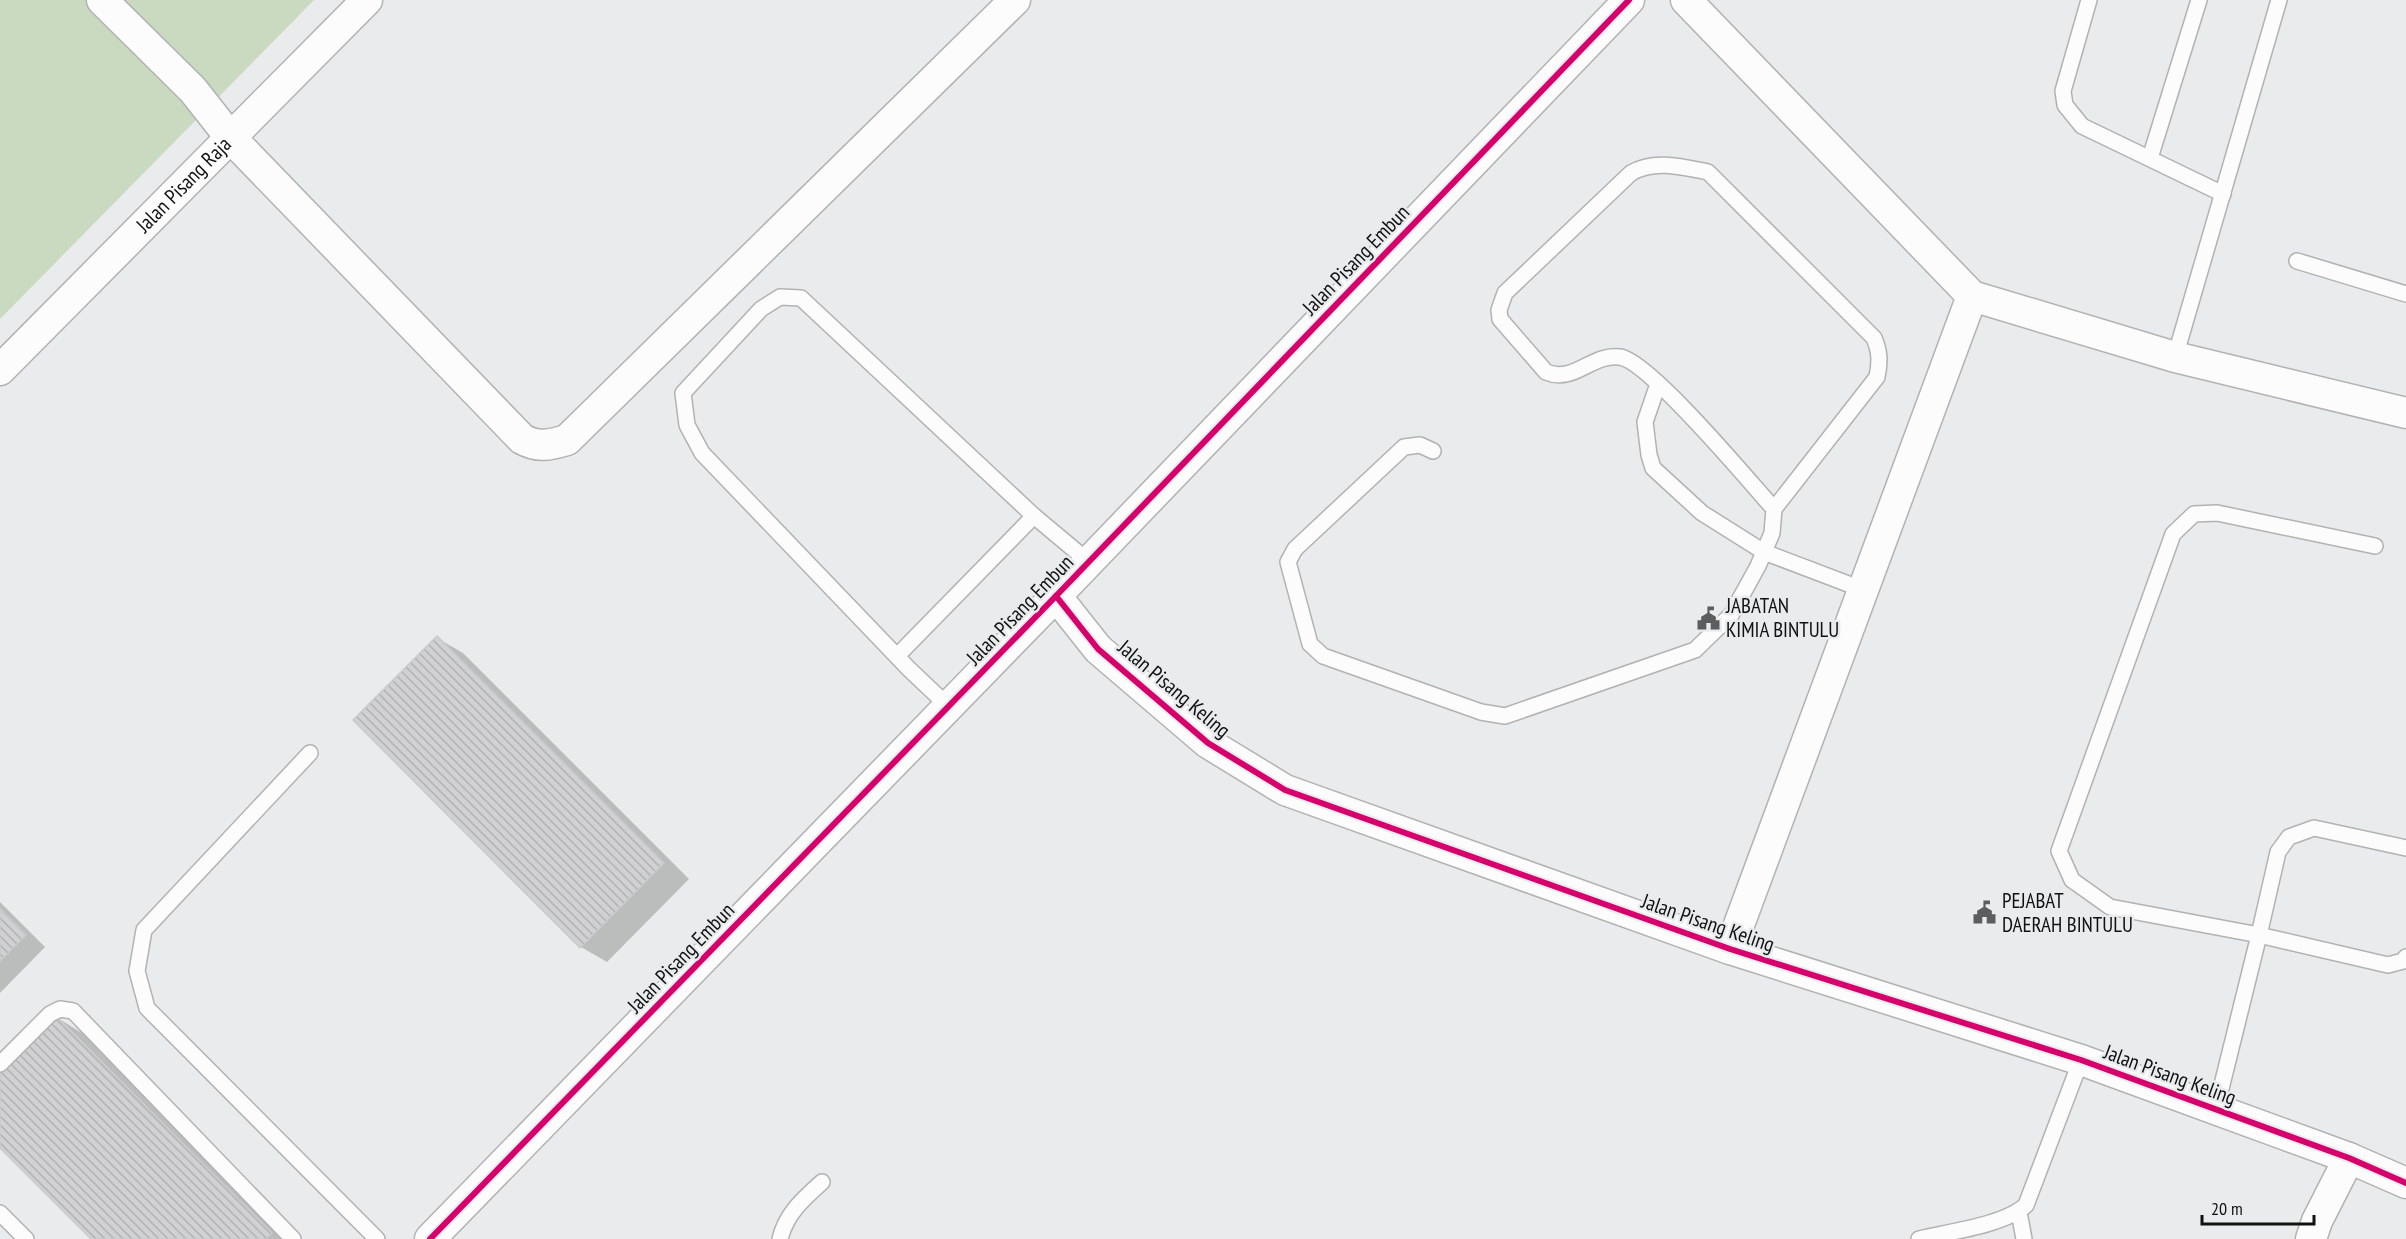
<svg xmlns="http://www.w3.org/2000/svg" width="2406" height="1239" font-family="'PT Sans Narrow',sans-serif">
	<defs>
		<pattern id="building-back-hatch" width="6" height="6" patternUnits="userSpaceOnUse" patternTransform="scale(1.5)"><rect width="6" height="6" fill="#d0d1d2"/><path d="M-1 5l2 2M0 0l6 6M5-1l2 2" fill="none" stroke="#b2b2b3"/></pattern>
	</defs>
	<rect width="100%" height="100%" fill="#eaebec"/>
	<!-- green -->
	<polygon fill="#c9dac0" points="0,0 314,0 0,319"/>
	<!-- shadow -->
	<g fill="#0003">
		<polygon points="437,638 463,653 689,879 607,962 581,947"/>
		<polygon points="0,902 45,947 0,993"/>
		<polygon points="56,1017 82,1033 288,1239 93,1239 0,1146 0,1073"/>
	</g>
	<!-- building -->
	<g fill="url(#building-back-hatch)" stroke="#c9cacb" stroke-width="1.5">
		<polygon points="437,636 664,863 580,948 353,720"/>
		<polygon points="0,909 26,935 0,961"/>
		<polygon points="55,1015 272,1233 266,1239 91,1239 0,1148 0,1071"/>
	</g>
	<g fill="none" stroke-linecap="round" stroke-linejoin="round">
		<defs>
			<g id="service">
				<polyline points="2089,0 2063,91 2065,105 2082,126 2223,194"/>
				<polyline points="2150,158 2199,0"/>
				<polyline points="2297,261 2406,294"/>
				<polyline points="2175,357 2279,0"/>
				<polyline points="1658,384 1645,422 1649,455 1653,468 1702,513 1764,552 1864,590"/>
				<path d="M1433,451L1420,445L1404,447L1295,549L1288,562L1310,644L1323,656L1481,712L1505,716L1695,650L1731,615L1758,566L1772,533L1774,509L1877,377C1880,362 1880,352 1874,338L1708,172C1683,167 1654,159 1631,173L1505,293L1499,310L1500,319L1546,372C1574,384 1592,353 1620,357C1649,361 1749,481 1774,509"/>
				<polyline points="897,656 1034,516"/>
				<polyline points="949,707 909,669 702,453 687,425 683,393 761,309 780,297 801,298 1034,516 1089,562"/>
				<polyline points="310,753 144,930 137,971 147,1008 377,1239"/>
				<polyline points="2406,848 2314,828 2289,837 2278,852 2259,935 2388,965 2403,961 2406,957"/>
				<polyline points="0,1064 50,1014 60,1009 73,1011 293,1239"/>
				<polyline points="2216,1109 2259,935 2110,907 2072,880 2059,851 2173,534 2194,514 2217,513 2375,546"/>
				<polyline points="2019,1212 2024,1239"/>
				<polyline points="0,1213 26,1239"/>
				<path d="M780,1239C786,1214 803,1199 822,1182"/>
				<path d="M1919,1239C1948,1232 2005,1225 2026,1205L2081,1060"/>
			</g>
			<g id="minor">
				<path d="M102,0L193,90L230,137L522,439C538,448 550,445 567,440L1015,0"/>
				<polyline points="1686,0 1972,296 2175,357 2406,413"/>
				<path id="s1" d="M0,370L367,0"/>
				<polyline points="1056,596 1098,649 1208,743 1285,790 1730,949 2081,1060 2349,1158 2406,1183"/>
				<polyline points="1730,949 1972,296"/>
				<polyline points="430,1239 1056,596 1629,0"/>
				<polyline points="2311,1239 2317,1221 2349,1158"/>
			</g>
		</defs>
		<!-- service casing -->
		<use href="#service" stroke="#b1b2b3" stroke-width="18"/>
		<!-- minor casing -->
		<use href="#minor" stroke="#b1b2b3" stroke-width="33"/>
		<!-- service -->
		<use href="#service" stroke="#fcfcfc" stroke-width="15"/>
		<!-- minor -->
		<use href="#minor" stroke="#fcfcfc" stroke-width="30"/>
		<defs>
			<g id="cycleway">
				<polyline points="1056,596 1098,649 1208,743 1285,790 1730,949 2081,1060 2349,1158 2406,1183"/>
				<polyline points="430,1239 1056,596 1629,0"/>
			</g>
		</defs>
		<!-- cycleway casing -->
		<use href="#cycleway" stroke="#e9ebed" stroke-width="10"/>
		<!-- cycleway -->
		<use href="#cycleway" stroke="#d6006c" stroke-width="6"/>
	</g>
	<!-- icons -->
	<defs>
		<symbol id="civic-bare" viewBox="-9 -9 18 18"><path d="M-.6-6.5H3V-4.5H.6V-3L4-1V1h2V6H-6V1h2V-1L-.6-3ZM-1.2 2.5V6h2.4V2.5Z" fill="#5c5d5e" stroke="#e9ebed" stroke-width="2.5" paint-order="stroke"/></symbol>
	</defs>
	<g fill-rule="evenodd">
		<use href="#civic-bare" x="1692" y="602" width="33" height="33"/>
		<use href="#civic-bare" x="1968" y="896" width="33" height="33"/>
	</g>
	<g text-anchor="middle" stroke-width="5" stroke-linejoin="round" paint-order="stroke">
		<!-- street labels -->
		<g font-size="21" fill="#101111" stroke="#e9ebed">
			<text dy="7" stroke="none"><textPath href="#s1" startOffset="261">Jalan Pisang Raja</textPath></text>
			<text transform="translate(1356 260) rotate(-46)" y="7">Jalan Pisang Embun</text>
			<text transform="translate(1020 610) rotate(-46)" y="7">Jalan Pisang Embun</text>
			<text transform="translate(1174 689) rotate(40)" y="7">Jalan Pisang Keling</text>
			<text transform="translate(1708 923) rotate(19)" y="7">Jalan Pisang Keling</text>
			<text transform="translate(681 958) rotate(-46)" y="7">Jalan Pisang Embun</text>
			<text transform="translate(2170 1075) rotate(20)" y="7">Jalan Pisang Keling</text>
		</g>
		<!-- poi labels -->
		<g font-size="21" fill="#101111" stroke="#e9ebed" text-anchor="start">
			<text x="1726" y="613">JABATAN<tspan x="1726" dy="24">KIMIA BINTULU</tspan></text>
			<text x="2002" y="908">PEJABAT<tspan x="2002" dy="24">DAERAH BINTULU</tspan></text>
		</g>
	</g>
	<!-- scale -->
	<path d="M2202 1215v9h112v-9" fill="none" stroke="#101111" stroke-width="3"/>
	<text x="2211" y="1215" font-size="18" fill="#101111" stroke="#e9ebed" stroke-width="4.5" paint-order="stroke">20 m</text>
</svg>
